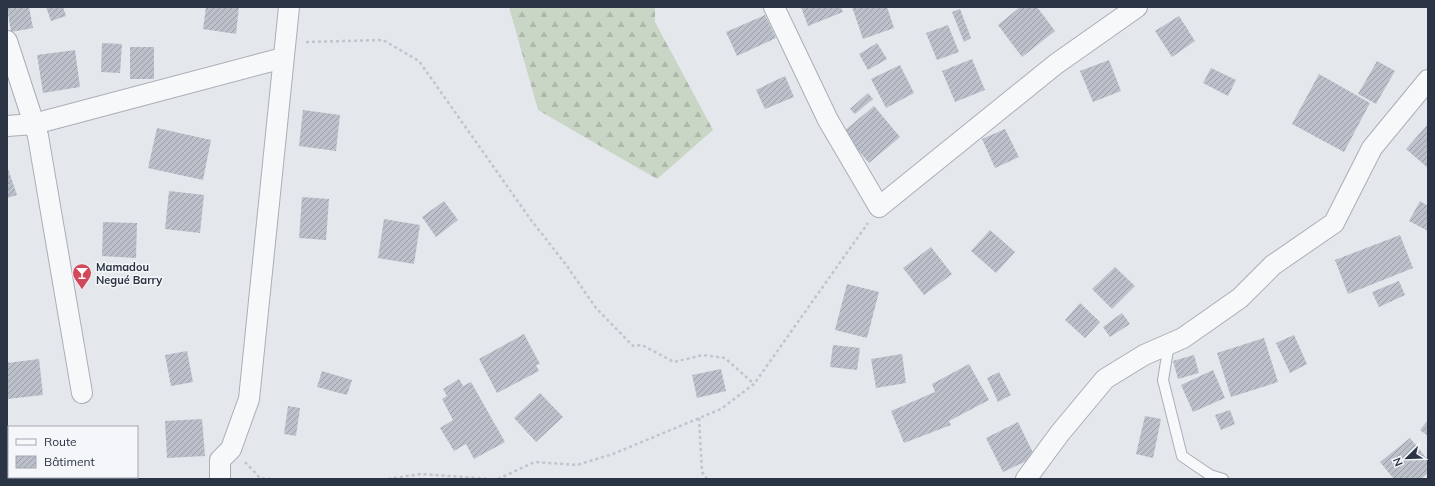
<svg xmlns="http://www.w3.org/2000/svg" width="1435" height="486" font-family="Mulish,sans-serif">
	<defs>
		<pattern id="forest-firs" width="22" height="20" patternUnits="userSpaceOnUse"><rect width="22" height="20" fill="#c9d6c5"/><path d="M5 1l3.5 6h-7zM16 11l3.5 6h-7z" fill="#adb8ab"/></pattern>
		<pattern id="building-hatch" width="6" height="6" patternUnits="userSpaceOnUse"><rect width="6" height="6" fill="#bbc0ca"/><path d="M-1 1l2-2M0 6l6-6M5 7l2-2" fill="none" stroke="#989da6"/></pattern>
	</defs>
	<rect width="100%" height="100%" fill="#e4e7ec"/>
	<!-- forest -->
	<polygon fill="url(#forest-firs)" points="509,7 655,7 655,22 713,130 657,179 538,110"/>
	<!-- building -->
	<g fill="url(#building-hatch)">
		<polygon points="7,7 29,7 33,28 11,32"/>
		<polygon points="46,7 63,7 66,16 51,21"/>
		<polygon points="206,7 239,7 236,34 203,29"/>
		<polygon points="801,7 841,7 843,12 808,26"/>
		<polygon points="852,7 887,7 894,28 863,39"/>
		<polygon points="1020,7 1037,7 1055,31 1022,57 998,25"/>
		<polygon points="960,9 971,38 964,42 952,12"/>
		<polygon points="765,15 776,38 737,56 726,32"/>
		<polygon points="1179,16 1195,41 1172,57 1155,31"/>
		<polygon points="948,25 959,52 937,60 926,33"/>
		<polygon points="102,43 122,44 120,73 101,72"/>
		<polygon points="877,43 887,59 868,70 859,54"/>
		<rect x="130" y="47" width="24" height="32"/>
		<polygon points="75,50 80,87 43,93 37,55"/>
		<polygon points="972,59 985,90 955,102 942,71"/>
		<polygon points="1109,60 1121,91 1093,102 1080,71"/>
		<polygon points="1377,61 1395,71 1376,104 1358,94"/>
		<polygon points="900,65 914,93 886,108 871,79"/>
		<polygon points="1211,68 1236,80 1228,96 1203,83"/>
		<polygon points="1319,74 1370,103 1344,152 1292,124"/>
		<polygon points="785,76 794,97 765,109 756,90"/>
		<polygon points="868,93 873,99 855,114 850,109"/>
		<polygon points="874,106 900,137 869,163 843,132"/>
		<polygon points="303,110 340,115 336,151 299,146"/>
		<polygon points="1428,124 1428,168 1406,149"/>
		<polygon points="157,128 211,140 203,180 148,168"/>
		<polygon points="1005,129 1019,157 995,168 982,139"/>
		<polygon points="7,166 17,195 7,198"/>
		<polygon points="169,191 204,195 200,233 165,229"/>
		<polygon points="302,197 329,199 326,240 299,238"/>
		<polygon points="444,201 458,220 436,237 422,217"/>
		<polygon points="1420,201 1428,206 1428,231 1409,221"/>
		<polygon points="384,219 420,225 414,264 378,258"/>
		<polygon points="103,222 137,223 136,258 102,256"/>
		<polygon points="990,230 1015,252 996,273 971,251"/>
		<polygon points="1400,235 1413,268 1348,294 1335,260"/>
		<polygon points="931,247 952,274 924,295 903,268"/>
		<polygon points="1115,267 1135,286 1112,309 1092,289"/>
		<polygon points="1399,281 1405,295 1379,307 1372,292"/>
		<polygon points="847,284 879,292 867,338 835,330"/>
		<polygon points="1080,303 1100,322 1085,338 1065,320"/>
		<polygon points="1122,313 1130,324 1110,337 1103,327"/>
		<polygon points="524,334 540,364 536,365 539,371 497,393 479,359"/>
		<polygon points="1294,335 1307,364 1290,373 1276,343"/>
		<polygon points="1264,338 1278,382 1231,397 1217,353"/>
		<polygon points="833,345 860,348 857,370 830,367"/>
		<polygon points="187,351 193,382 171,386 165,355"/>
		<polygon points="902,354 906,383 876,388 871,359"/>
		<polygon points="1194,355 1199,373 1178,379 1173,361"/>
		<polygon points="39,359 43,395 7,399 7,363"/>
		<polygon points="969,364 989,400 949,421 951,425 904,443 891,411 935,392 932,384"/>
		<polygon points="721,369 726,391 697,398 692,375"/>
		<polygon points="1213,370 1225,398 1193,412 1181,385"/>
		<polygon points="322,371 352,380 347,395 317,387"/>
		<polygon points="999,372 1011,395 998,402 987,378"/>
		<polygon points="459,379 463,386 471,382 505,442 474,459 466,444 454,451 440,428 453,420 442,399 447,396 443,389"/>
		<polygon points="540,393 563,417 536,442 514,418"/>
		<polygon points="288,406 300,408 296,436 284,434"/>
		<polygon points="1230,410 1235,424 1221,430 1215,415"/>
		<polygon points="1145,416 1161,419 1153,458 1136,454"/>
		<polygon points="202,419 205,456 167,458 165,421"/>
		<polygon points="1428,420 1428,436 1420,430"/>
		<polygon points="1018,422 1035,457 1003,472 986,438"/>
		<polygon points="1410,438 1428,460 1428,473 1421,479 1394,479 1380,462"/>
		<polygon points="9,445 9,477 18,478 12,479 7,479 7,446"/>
	</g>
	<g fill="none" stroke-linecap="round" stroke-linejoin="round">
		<defs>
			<polyline id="service" points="1169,344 1163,380 1182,456 1210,475 1223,479"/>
			<g id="minor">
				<polyline points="774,7 828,120 879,207 1056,64 1137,7"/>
				<polyline points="7,41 38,136 82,393"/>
				<polyline points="7,126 34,124 283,58"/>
				<polyline points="220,479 220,460 231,449 249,399 289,7"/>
				<polyline points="1026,479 1060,433 1105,379 1144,355 1183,338 1240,298 1273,265 1334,223 1372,148 1428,80"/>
			</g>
		</defs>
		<!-- service casing -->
		<use href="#service" stroke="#a9aeb7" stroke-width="12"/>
		<!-- minor casing -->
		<use href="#minor" stroke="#a9aeb7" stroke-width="22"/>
		<!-- path -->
		<g stroke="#c2c5cb" stroke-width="2.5" stroke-dasharray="3 3" stroke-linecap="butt">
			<polyline points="306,42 383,40 419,61 531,220 567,266 596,308 633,346 642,345 674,362 703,355 725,358 754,384"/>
			<polyline points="699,418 702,472 707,479"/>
			<polyline points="245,462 260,478 271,479"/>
			<polyline points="388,479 421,474 491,479"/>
			<polyline points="498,479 535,462 577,465 613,454 721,409 754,384 868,223"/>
		</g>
		<!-- service -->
		<use href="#service" stroke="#f7f8fa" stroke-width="10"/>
		<!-- minor -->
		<use href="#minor" stroke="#f7f8fa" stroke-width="20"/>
	</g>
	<!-- icons -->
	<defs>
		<symbol id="bar-pin" viewBox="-11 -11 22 30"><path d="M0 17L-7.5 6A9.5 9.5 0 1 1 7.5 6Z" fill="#d1495b" stroke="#f4f6f9"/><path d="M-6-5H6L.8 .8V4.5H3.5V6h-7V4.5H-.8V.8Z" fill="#fff"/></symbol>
	</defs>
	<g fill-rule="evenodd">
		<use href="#bar-pin" x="71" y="262" width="22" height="30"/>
	</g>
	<g text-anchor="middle" stroke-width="3" stroke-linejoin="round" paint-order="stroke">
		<!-- poi labels -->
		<g font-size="11" font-weight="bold" fill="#2b3445" stroke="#f4f6f9" text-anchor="start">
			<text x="96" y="271">Mamadou<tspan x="96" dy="13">Negué Barry</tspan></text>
		</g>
	</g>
	<!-- border -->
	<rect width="1435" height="486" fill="none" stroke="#2b3445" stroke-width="16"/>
	<!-- legend -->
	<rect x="8" y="426" width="130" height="52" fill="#f4f6f9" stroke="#a4a8b1"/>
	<rect x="16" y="439" width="20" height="6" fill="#f7f8fa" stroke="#a4a8b1"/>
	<text x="44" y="446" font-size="12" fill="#2b3445">Route</text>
	<rect x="16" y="456" width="20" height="12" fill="url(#building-hatch)" stroke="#a4a8b1"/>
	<text x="44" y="466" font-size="12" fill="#2b3445">Bâtiment</text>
	<!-- north arrow -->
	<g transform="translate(1407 458) rotate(247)" stroke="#f4f6f9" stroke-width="3" paint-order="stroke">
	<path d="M0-3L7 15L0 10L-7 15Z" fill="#2b3445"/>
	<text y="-6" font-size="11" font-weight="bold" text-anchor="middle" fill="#2b3445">N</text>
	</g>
</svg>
